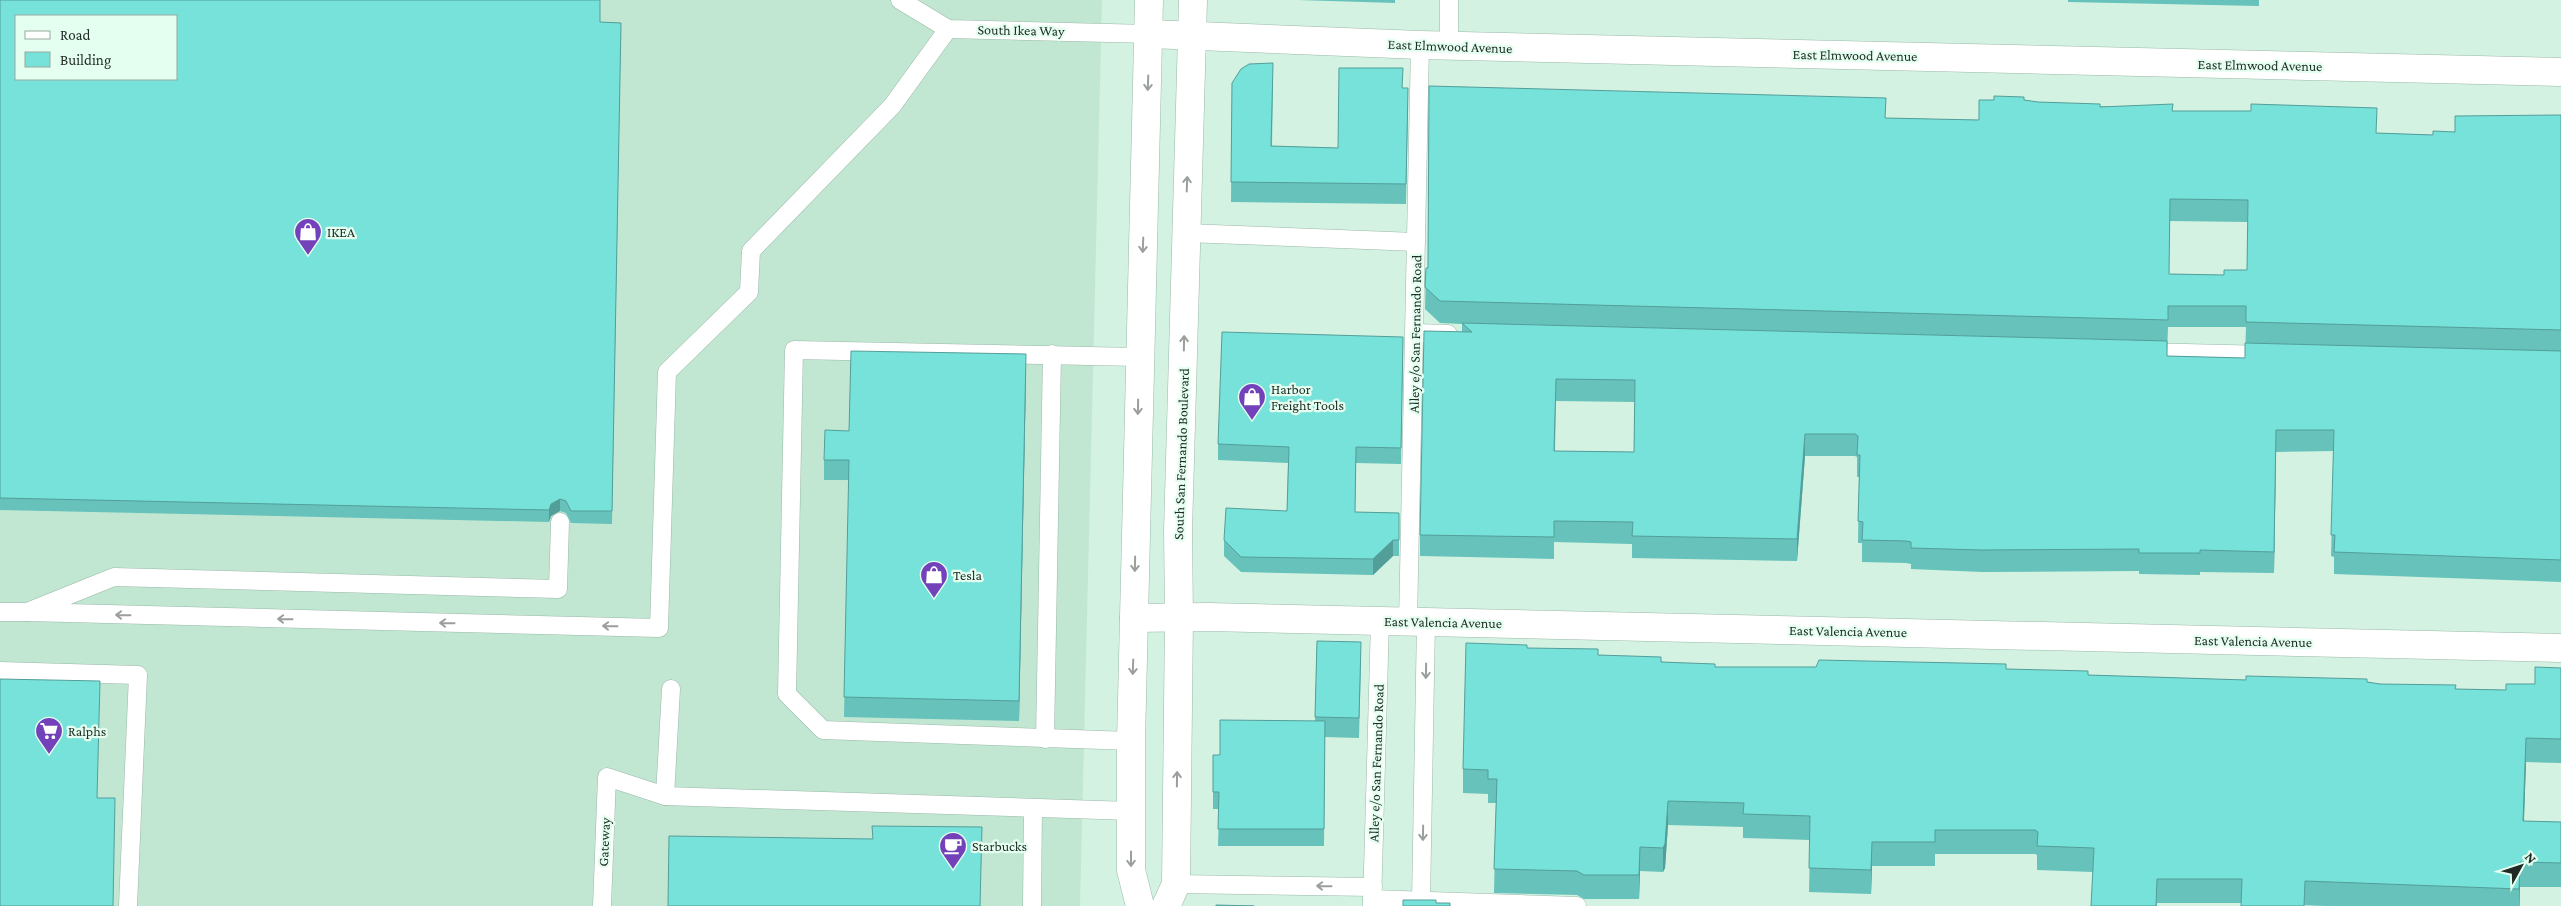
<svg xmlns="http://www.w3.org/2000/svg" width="2561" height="906" font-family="'Crimson Pro',serif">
	<rect width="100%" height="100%" fill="#d3f2e1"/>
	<!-- built -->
	<path fill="#c1e7d2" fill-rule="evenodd" d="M0,0H1102L1080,906H0ZM16,16H176V79H16Z"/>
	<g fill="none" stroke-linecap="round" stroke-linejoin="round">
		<defs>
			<g id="service">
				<polyline points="900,0 948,29 1150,34"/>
				<polyline points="1449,46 1449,0"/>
				<polyline points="1186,233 1416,242"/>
				<polyline points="1415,333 1448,334"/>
				<polyline points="2144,352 2268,355"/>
				<polyline points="0,612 27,612 114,577 558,589 560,522"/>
				<polyline points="27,612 659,628 667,372 749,292 751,251 892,106 948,29"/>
				<polyline points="1408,622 1420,45"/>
				<polyline points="0,671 138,675 128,906"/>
				<polyline points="1045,739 1052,354"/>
				<polyline points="1131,741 823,730 787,694 794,350 1139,357"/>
				<polyline points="665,796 1131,811"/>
				<polyline points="1176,884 1373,887"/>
				<polyline points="1372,899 1577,906"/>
				<polyline points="1421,901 1426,622"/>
				<polyline points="602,906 607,777 665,796 671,689"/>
				<polyline points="1032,906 1033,808"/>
				<polyline points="1372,906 1380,621"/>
			</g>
			<g id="minor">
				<polyline points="1150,34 1420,45 2561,72"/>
				<polyline points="1134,618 1209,617 2561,648"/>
			</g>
			<g id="primary">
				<polyline points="1140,906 1131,870 1131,741 1149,0"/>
				<polyline points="1166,906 1176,884 1179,617 1178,531 1193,0"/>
			</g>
		</defs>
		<!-- service casing -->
		<use href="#service" stroke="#9ab8a8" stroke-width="19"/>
		<!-- minor casing -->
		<use href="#minor" stroke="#9ab8a8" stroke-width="29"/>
		<!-- primary casing -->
		<use href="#primary" stroke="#9ab8a8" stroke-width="29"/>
		<!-- service -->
		<use href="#service" stroke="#fff" stroke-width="18"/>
		<!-- minor -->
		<use href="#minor" stroke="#fff" stroke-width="28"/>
		<!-- primary -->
		<use href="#primary" stroke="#fff" stroke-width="28"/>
	</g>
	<!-- wall -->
	<g fill="#66c2bb" fill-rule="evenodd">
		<polygon points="0,0 621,23 612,524 571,523 566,513 560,511 551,516 549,522 0,510"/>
		<polygon points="1298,0 1395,0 1395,3"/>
		<polygon points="2068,0 2259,0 2259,6 2068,2"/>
		<polygon points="1232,83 1273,83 1272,146 1338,148 1403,88 1408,107 1406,204 1231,202"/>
		<path d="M1994,100H2024L2038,102L2173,111L2377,133L2433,135L2561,115V582L2334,574V557L2331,556L2334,451L2276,452L2274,573L2200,572V575L2139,574V571L1982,572L1911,569V564L1906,563L1862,562V543H1858L1859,477H1857V457L1855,456H1805L1797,561L1632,558V544L1554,542V559L1420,556V535L1462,332V324L1440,323L1425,309L1426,268H1428L1886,118L1979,120ZM2170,221L2248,222L2247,270L2224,275L2169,274ZM2168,327H2246L2245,358L2167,356ZM1556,401L1635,402L1634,452L1555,451Z"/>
		<polygon points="1403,352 1401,464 1356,463 1355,512 1399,513 1399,556 1393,556 1373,575 1241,572 1224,556 1224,540 1287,511 1288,463 1218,460 1218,444"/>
		<polygon points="1026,374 1019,721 844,717 849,480 824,480 824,460 849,431"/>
		<polygon points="1317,641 1361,661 1359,738 1325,737 1324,846 1218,846 1219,809 1213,809 1213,792 1220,755 1315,721"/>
		<polygon points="1527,648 1715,667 2006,669 2088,675 2246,680 2367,682 2380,684 2456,689 2506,690 2535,684 2561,668 2561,763 2526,762 2524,821 2561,822 2561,887 2520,887 2520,906 2325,906 2241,903 2157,903 2157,906 2091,906 2093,872 2037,870 2037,855 2035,854 1935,854 1935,866 1872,866 1871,894 1809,892 1810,840 1743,838 1743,827 1668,825 1665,868 1663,872 1640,871 1639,899 1584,899 1577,895 1494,893 1496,803 1488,803 1488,794 1463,793 1463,769"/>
	</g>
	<!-- shaded-wall -->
	<g fill="#539e99">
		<polygon points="1026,354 1026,374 1019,721 1019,701"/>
		<polygon points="2276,430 2276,452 2274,573 2274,552"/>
		<polygon points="1805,434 1805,456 1797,561 1797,539"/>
		<polygon points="560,499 560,511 551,516 549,522 549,510 551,504"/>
		<polygon points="1393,540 1393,556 1373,575 1373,559"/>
		<polygon points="2526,738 2526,762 2523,845 2523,821"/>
		<polygon points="1668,801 1668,825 1665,868 1663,872 1663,848"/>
		<polygon points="1872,842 1872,866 1871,894 1871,870"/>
		<polygon points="1640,847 1640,871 1639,899 1639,875"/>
		<polygon points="2520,862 2520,887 2519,906 2519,889"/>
	</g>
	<!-- building -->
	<g fill="#77e2da" stroke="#539e99" fill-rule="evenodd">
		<path d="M0,0H600V22L621,23L612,511H571L566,501L560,499L551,504L549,510L0,498ZM16,16H176V79H16Z"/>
		<polygon points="1273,63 1271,146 1338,148 1339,68 1403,68 1402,88 1408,88 1406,184 1231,182 1232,83 1241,69 1249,64"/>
		<path d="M1429,86L1886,98L1885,118L1979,120V100H1994V96L2024,97V100L2038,102L2100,104V107L2173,104L2172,111H2251V104L2377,108L2376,133L2433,135V131L2455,132V116L2561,115V330L2246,322V306H2168V320L1440,301L1425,287L1426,268H1428ZM2170,199L2248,200L2247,270H2224V275L2169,274Z"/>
		<path d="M1462,323L2167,341V356L2245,358V343L2561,351V560L2334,552L2335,535H2331L2334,430H2276L2274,552L2200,550V553H2139V549L1982,550L1911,548V542L1906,541L1862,540L1863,522L1858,521L1860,455H1857L1858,436L1855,434H1805L1797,539L1632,536L1633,522L1554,521V537L1420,535L1424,331L1472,332ZM1556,379L1635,380L1634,452L1554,451Z"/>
		<polygon points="1222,332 1403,337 1401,448 1356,447 1355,512 1399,513 1399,540 1393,540 1373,559 1241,557 1224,540 1226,508 1287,511 1289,447 1218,444"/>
		<polygon points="851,351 1026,354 1019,701 844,697 849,460 824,460 825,430 849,431"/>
		<polygon points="1317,641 1361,642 1359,718 1315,717"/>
		<polygon points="1466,643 1527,645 1527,648 1598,649 1598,655 1661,657 1661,662 1715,664 1715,667 1816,667 1819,660 2006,664 2006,669 2088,671 2088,675 2246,680 2246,676 2367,679 2367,682 2380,684 2456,685 2455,689 2506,690 2506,684 2535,684 2535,667 2561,668 2561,739 2526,738 2523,821 2561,822 2561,863 2520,862 2519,889 2305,881 2304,906 2241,906 2242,879 2157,879 2156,906 2091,906 2094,848 2037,846 2038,832 2035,830 1935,830 1935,842 1872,842 1871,870 1809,868 1810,816 1743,814 1744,803 1668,801 1665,844 1663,848 1640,847 1639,875 1584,875 1577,871 1494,869 1497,779 1488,779 1488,770 1463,769"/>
		<polygon points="0,679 100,681 97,798 115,798 113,906 0,906"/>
		<polygon points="1220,720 1325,721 1324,829 1218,829 1219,792 1213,792 1213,755 1220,755"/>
		<polygon points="872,826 982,827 980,906 668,906 669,836 873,839"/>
		<polygon points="1403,900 1436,900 1436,903 1450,903 1450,906 1403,906"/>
		<polygon points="1216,905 1254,906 1216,906"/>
	</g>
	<!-- one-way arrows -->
	<defs><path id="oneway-shaft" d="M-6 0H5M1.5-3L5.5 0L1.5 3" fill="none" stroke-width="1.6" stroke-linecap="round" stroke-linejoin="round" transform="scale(1.25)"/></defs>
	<g stroke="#9a9f9c">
		<use href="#oneway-shaft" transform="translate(1148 83) rotate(92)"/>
		<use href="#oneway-shaft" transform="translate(1187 184) rotate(-88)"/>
		<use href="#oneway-shaft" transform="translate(1143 245) rotate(92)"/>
		<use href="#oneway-shaft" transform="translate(1184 343) rotate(-89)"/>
		<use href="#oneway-shaft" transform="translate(1138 407) rotate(91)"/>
		<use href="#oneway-shaft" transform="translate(1135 564) rotate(91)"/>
		<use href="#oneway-shaft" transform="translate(123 615) rotate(-179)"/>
		<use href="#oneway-shaft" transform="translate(285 619) rotate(-179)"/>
		<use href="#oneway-shaft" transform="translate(447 623) rotate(-179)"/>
		<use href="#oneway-shaft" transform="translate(610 626) rotate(-179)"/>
		<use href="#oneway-shaft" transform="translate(1133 667) rotate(92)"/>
		<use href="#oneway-shaft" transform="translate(1426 671) rotate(91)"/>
		<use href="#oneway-shaft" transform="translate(1177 779) rotate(-89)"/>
		<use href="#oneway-shaft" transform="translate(1423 833) rotate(91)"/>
		<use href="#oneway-shaft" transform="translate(1131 859) rotate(90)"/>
		<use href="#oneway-shaft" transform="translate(1324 886) rotate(-179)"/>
	</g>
	<!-- icons -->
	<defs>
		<symbol id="shop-pin" viewBox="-11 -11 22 30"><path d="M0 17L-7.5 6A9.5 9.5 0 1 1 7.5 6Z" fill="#7342ba" stroke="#e4fef0"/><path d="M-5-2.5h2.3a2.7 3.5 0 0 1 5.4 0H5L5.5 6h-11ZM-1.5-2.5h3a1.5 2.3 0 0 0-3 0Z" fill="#fff"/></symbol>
		<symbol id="supermarket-pin" viewBox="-11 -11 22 30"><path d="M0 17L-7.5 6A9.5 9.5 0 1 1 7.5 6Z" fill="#7342ba" stroke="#e4fef0"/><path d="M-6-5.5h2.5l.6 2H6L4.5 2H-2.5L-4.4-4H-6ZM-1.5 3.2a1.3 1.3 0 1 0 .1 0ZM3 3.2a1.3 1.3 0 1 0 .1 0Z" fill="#fff"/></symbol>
		<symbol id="cafe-pin" viewBox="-11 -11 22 30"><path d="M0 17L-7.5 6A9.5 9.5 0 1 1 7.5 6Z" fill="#7342ba" stroke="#e4fef0"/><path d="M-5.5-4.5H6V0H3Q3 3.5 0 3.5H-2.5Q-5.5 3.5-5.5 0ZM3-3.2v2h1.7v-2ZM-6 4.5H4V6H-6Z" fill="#fff"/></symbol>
	</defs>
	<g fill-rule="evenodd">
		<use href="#shop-pin" x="292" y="216" width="32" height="43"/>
		<use href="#shop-pin" x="1236" y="381" width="32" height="43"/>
		<use href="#shop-pin" x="918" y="559" width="32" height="43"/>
		<use href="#supermarket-pin" x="33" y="715" width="32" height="43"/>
		<use href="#cafe-pin" x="937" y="830" width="32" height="43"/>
	</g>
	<g text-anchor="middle" stroke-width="4.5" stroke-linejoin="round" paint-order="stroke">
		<!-- street labels -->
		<g font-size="14" fill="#1f2a24" stroke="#e4fef0">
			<text transform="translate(1021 30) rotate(1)" y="5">South Ikea Way</text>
			<text transform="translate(1450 46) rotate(2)" y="5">East Elmwood Avenue</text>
			<text transform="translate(1855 55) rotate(1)" y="5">East Elmwood Avenue</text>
			<text transform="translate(2260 65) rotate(1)" y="5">East Elmwood Avenue</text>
			<text transform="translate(1415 334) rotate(-89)" y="5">Alley e/o San Fernando Road</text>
			<text transform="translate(1181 454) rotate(-88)" y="5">South San Fernando Boulevard</text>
			<text transform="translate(1443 622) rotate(1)" y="5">East Valencia Avenue</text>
			<text transform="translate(1848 631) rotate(1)" y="5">East Valencia Avenue</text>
			<text transform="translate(2253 641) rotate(1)" y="5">East Valencia Avenue</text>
			<text transform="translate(1376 763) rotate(-88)" y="5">Alley e/o San Fernando Road</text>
			<text transform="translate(604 842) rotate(-87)" y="5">Gateway</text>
		</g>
		<!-- poi labels -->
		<g font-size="14" fill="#1f2a24" stroke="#e4fef0" text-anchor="start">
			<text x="327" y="237">IKEA</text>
			<text x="1271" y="394">Harbor<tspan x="1271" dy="16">Freight Tools</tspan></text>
			<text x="953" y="580">Tesla</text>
			<text x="68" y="736">Ralphs</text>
			<text x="972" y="851">Starbucks</text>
		</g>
	</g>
	<!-- legend -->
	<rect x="15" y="15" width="162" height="65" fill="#e4fef0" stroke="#95a99e"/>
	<rect x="25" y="31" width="25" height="8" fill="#ffffff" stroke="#95a99e"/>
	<text x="60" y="40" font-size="15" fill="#1f2a24">Road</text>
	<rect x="25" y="52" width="25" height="15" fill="#77e2da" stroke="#95a99e"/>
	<text x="60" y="65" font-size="15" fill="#1f2a24">Building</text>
	<!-- north arrow -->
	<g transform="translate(2521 866) rotate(50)" stroke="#e4fef0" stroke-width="4" paint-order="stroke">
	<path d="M0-4L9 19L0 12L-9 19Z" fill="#1f2a24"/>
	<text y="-8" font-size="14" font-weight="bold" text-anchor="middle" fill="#1f2a24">N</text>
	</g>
</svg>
